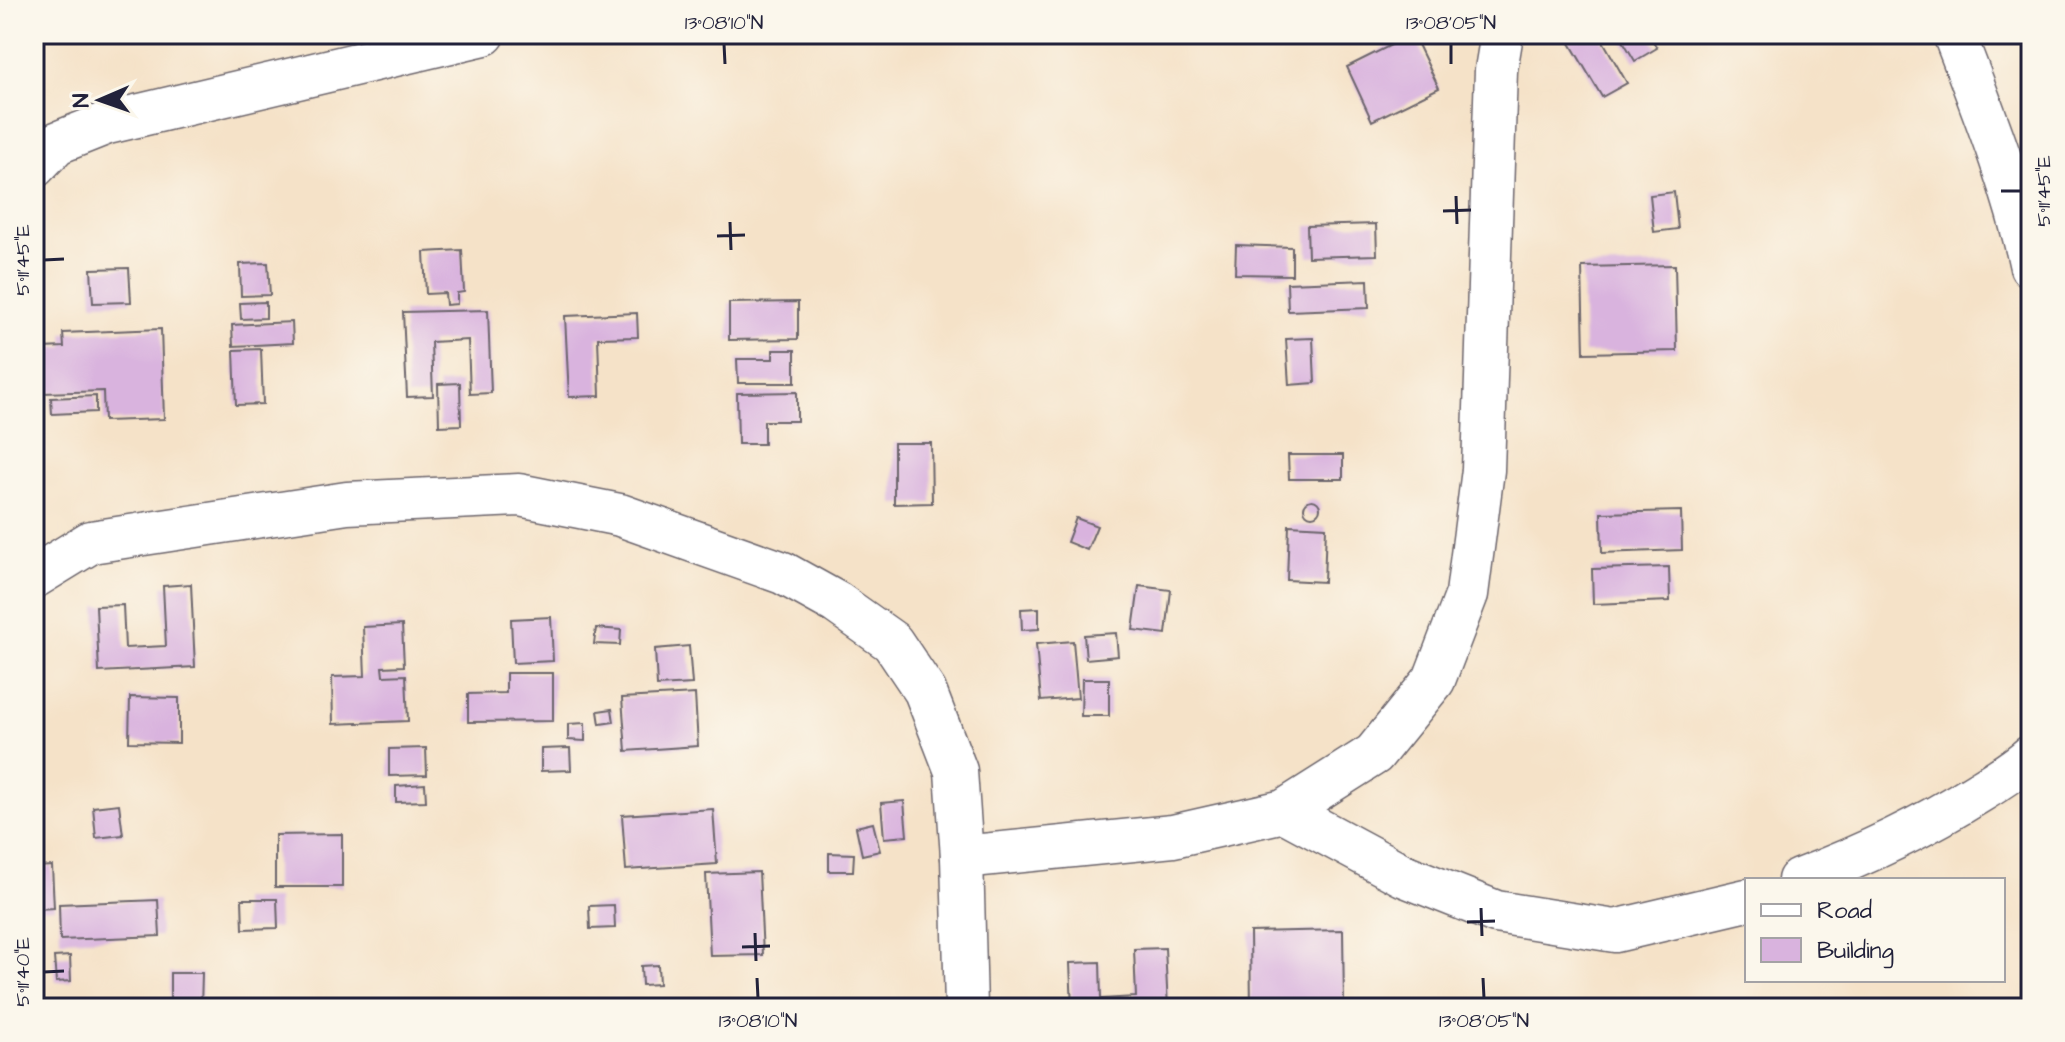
<svg xmlns="http://www.w3.org/2000/svg" width="2065" height="1042" font-family="'Architects Daughter',sans-serif">
	<rect width="100%" height="100%" fill="#fbf7ec"/>
	<filter id="ink" filterUnits="userSpaceOnUse"><feTurbulence type="fractalNoise" baseFrequency=".0125" numOctaves="2"/><feDisplacementMap in="SourceGraphic" scale="16" xChannelSelector="R" yChannelSelector="G"/><feConvolveMatrix kernelMatrix="1 2 1 2 8 2 1 2 1" color-interpolation-filters="sRGB"/></filter>
	<filter id="wash" filterUnits="userSpaceOnUse"><feTurbulence type="fractalNoise" baseFrequency=".006" numOctaves="4" result="noise"/><feDisplacementMap in="SourceGraphic" scale="32" xChannelSelector="R" yChannelSelector="G"/><feGaussianBlur stdDeviation="1.8" result="paint"/><feColorMatrix in="noise" values="0 0 0 0 0 0 0 0 0 0 0 0 0 0 0 0 0 1.4 0 .05"/><feComposite in="paint" operator="in"/></filter>
	<g filter="url(#wash)">
		<rect width="100%" height="100%" fill="#f5e2c8"/>
		<g id="blocks">
			<!-- building -->
			<g fill="#d9b3de">
				<polygon points="1413,34 1439,88 1372,121 1347,67"/>
				<polygon points="1574,34 1599,34 1627,83 1602,97 1567,38"/>
				<polygon points="1619,34 1649,34 1657,48 1635,61"/>
				<polygon points="1674,192 1678,229 1654,232 1650,195"/>
				<polygon points="1376,224 1377,255 1308,257 1307,226"/>
				<polygon points="1236,245 1292,247 1292,275 1235,274"/>
				<polygon points="462,250 464,292 457,293 457,304 446,305 445,293 426,294 424,252"/>
				<polygon points="268,263 270,295 241,296 240,264"/>
				<polygon points="1675,265 1677,351 1584,353 1582,267"/>
				<polygon points="129,268 131,302 93,303 91,269"/>
				<polygon points="1368,280 1369,308 1288,311 1287,283"/>
				<polygon points="266,302 266,318 241,319 240,303"/>
				<polygon points="798,302 798,339 729,340 729,303"/>
				<polygon points="488,310 491,393 470,394 468,340 431,342 433,396 407,397 403,312"/>
				<polygon points="637,313 638,337 598,338 600,396 569,397 565,316"/>
				<polygon points="292,322 293,343 233,346 232,325"/>
				<polygon points="161,329 164,419 104,421 103,391 43,393 42,348 64,347 63,333"/>
				<polygon points="1313,338 1315,383 1289,385 1286,339"/>
				<polygon points="261,349 263,404 236,405 234,350"/>
				<polygon points="773,350 795,350 795,383 738,383 737,359 773,359"/>
				<polygon points="460,383 461,425 439,426 438,384"/>
				<polygon points="797,392 797,421 764,421 764,444 738,444 737,393"/>
				<polygon points="96,396 96,412 52,414 51,398"/>
				<polygon points="894,443 931,443 932,503 894,504"/>
				<polygon points="1288,455 1343,455 1343,479 1289,479"/>
				<circle cx="1312" cy="508" r="8"/>
				<polygon points="1681,511 1682,550 1602,553 1601,513"/>
				<polygon points="1076,518 1097,526 1087,550 1067,542"/>
				<polygon points="1289,525 1326,527 1324,582 1287,580"/>
				<polygon points="1669,567 1670,601 1593,604 1592,569"/>
				<polygon points="191,584 195,667 99,672 96,606 123,605 125,648 166,646 163,586"/>
				<polygon points="1139,586 1171,590 1166,634 1133,630"/>
				<polygon points="1039,608 1039,629 1022,630 1021,609"/>
				<polygon points="551,617 553,661 513,663 511,619"/>
				<polygon points="402,625 404,666 382,667 383,676 406,675 408,721 333,724 332,677 365,676 363,627"/>
				<polygon points="596,628 621,630 620,645 594,644"/>
				<polygon points="1116,633 1118,656 1086,659 1084,635"/>
				<polygon points="1073,641 1078,698 1041,701 1036,644"/>
				<polygon points="689,646 692,684 657,686 655,649"/>
				<polygon points="506,673 553,673 553,721 468,722 468,694 506,693"/>
				<polygon points="1082,679 1109,679 1109,716 1081,716"/>
				<polygon points="695,694 698,746 626,751 622,698"/>
				<polygon points="130,697 179,698 179,743 129,742"/>
				<polygon points="612,709 614,722 600,724 598,711"/>
				<polygon points="585,723 585,741 568,740 568,724"/>
				<polygon points="426,748 427,775 389,776 389,749"/>
				<polygon points="570,748 571,770 541,771 541,749"/>
				<polygon points="425,784 426,801 396,802 396,786"/>
				<polygon points="904,801 907,836 884,838 881,803"/>
				<polygon points="119,804 123,835 96,838 93,807"/>
				<polygon points="713,809 717,864 626,870 622,815"/>
				<polygon points="873,823 880,851 862,855 856,827"/>
				<polygon points="342,834 342,887 275,887 275,835"/>
				<polygon points="829,853 854,854 853,871 829,871"/>
				<polygon points="52,866 54,908 38,909 36,867"/>
				<polygon points="759,872 763,955 710,956 706,874"/>
				<polygon points="242,899 277,899 278,928 243,929"/>
				<polygon points="158,900 160,936 60,940 59,904"/>
				<polygon points="614,905 615,928 590,929 589,906"/>
				<polygon points="1343,930 1344,1008 1251,1008 1250,932"/>
				<polygon points="1165,948 1168,1008 1072,1008 1070,963 1100,962 1101,999 1136,997 1134,949"/>
				<polygon points="70,956 71,981 56,982 54,957"/>
				<polygon points="658,965 659,984 642,985 641,966"/>
				<polygon points="170,973 202,973 201,1008 170,1008"/>
			</g>
		</g>
	</g>
	<g filter="url(#ink)">
		<use href="#blocks" fill-opacity="0" stroke="#6c656c" stroke-width="2"/>
		<g fill="none" stroke-linecap="round" stroke-linejoin="round">
			<defs>
				<g id="minor">
					<path d="M1954,34C1983,110 2014,188 2031,267"/>
					<polyline points="34,167 57,143 107,123 484,34"/>
					<polyline points="34,577 91,542 347,503 519,495 620,515 783,573 837,603 892,642 925,691 956,771 962,857 966,1008"/>
					<polyline points="1284,811 1403,875 1496,912 1615,931 1747,900"/>
					<polyline points="962,857 1173,836 1284,811 1374,754 1434,680 1467,594 1483,470 1496,70 1502,34"/>
					<path d="M1799,880C1862,856 1922,828 1979,792C1997,781 2015,770 2031,756"/>
				</g>
			</defs>
			<!-- minor casing -->
			<use href="#minor" stroke="#6c656c" stroke-width="45"/>
			<!-- minor -->
			<use href="#minor" stroke="#fff" stroke-width="42"/>
		</g>
	</g>
	<!-- ticks -->
	<path fill="none" stroke="#22223b" stroke-width="3" d="M724,44L725,64M1451,44V64M2001,191H2021M1456,196L1457,224M1443,211L1471,210M730,222L731,250M717,236L745,235M44,260L64,259M1481,908L1482,936M1467,922L1495,921M755,933L756,961M742,947L770,946M44,972L64,971M757,978L758,998M1483,978L1484,998"/>
	<!-- margin -->
	<rect width="2065" height="1042" fill="none" stroke="#fbf7ec" stroke-width="88"/>
	<!-- legend -->
	<rect x="1745" y="878" width="260" height="104" fill="#fbf7ec" stroke="#a4a2a5" stroke-width="2"/>
	<rect x="1761" y="904" width="40" height="12" fill="#ffffff" stroke="#a4a2a5" stroke-width="2"/>
	<text x="1817" y="918" font-size="24" fill="#22223b">Road</text>
	<rect x="1761" y="938" width="40" height="24" fill="#d9b3de" stroke="#a4a2a5" stroke-width="2"/>
	<text x="1817" y="958" font-size="24" fill="#22223b">Building</text>
	<!-- north arrow -->
	<g transform="translate(100 100) rotate(268)" stroke="#fbf7ec" stroke-width="6" paint-order="stroke">
	<path d="M0-6L14 30L0 20L-14 30Z" fill="#22223b"/>
	<text y="-12" font-size="22" font-weight="bold" text-anchor="middle" fill="#22223b">N</text>
	</g>
	<rect x="44" y="44" width="1977" height="954" fill="none" stroke="#22223b" stroke-width="3"/>
	<g font-size="20" text-anchor="middle" fill="#22223b">
		<text x="724" y="29">13°08'10"N</text>
		<text x="1451" y="29">13°08'05"N</text>
		<text transform="translate(2043 191) rotate(-90)" y="7">5°11'45"E</text>
		<text transform="translate(22 260) rotate(-90)" y="7">5°11'45"E</text>
		<text transform="translate(22 972) rotate(-90)" y="7">5°11'40"E</text>
		<text x="758" y="1027">13°08'10"N</text>
		<text x="1484" y="1027">13°08'05"N</text>
	</g>
</svg>
